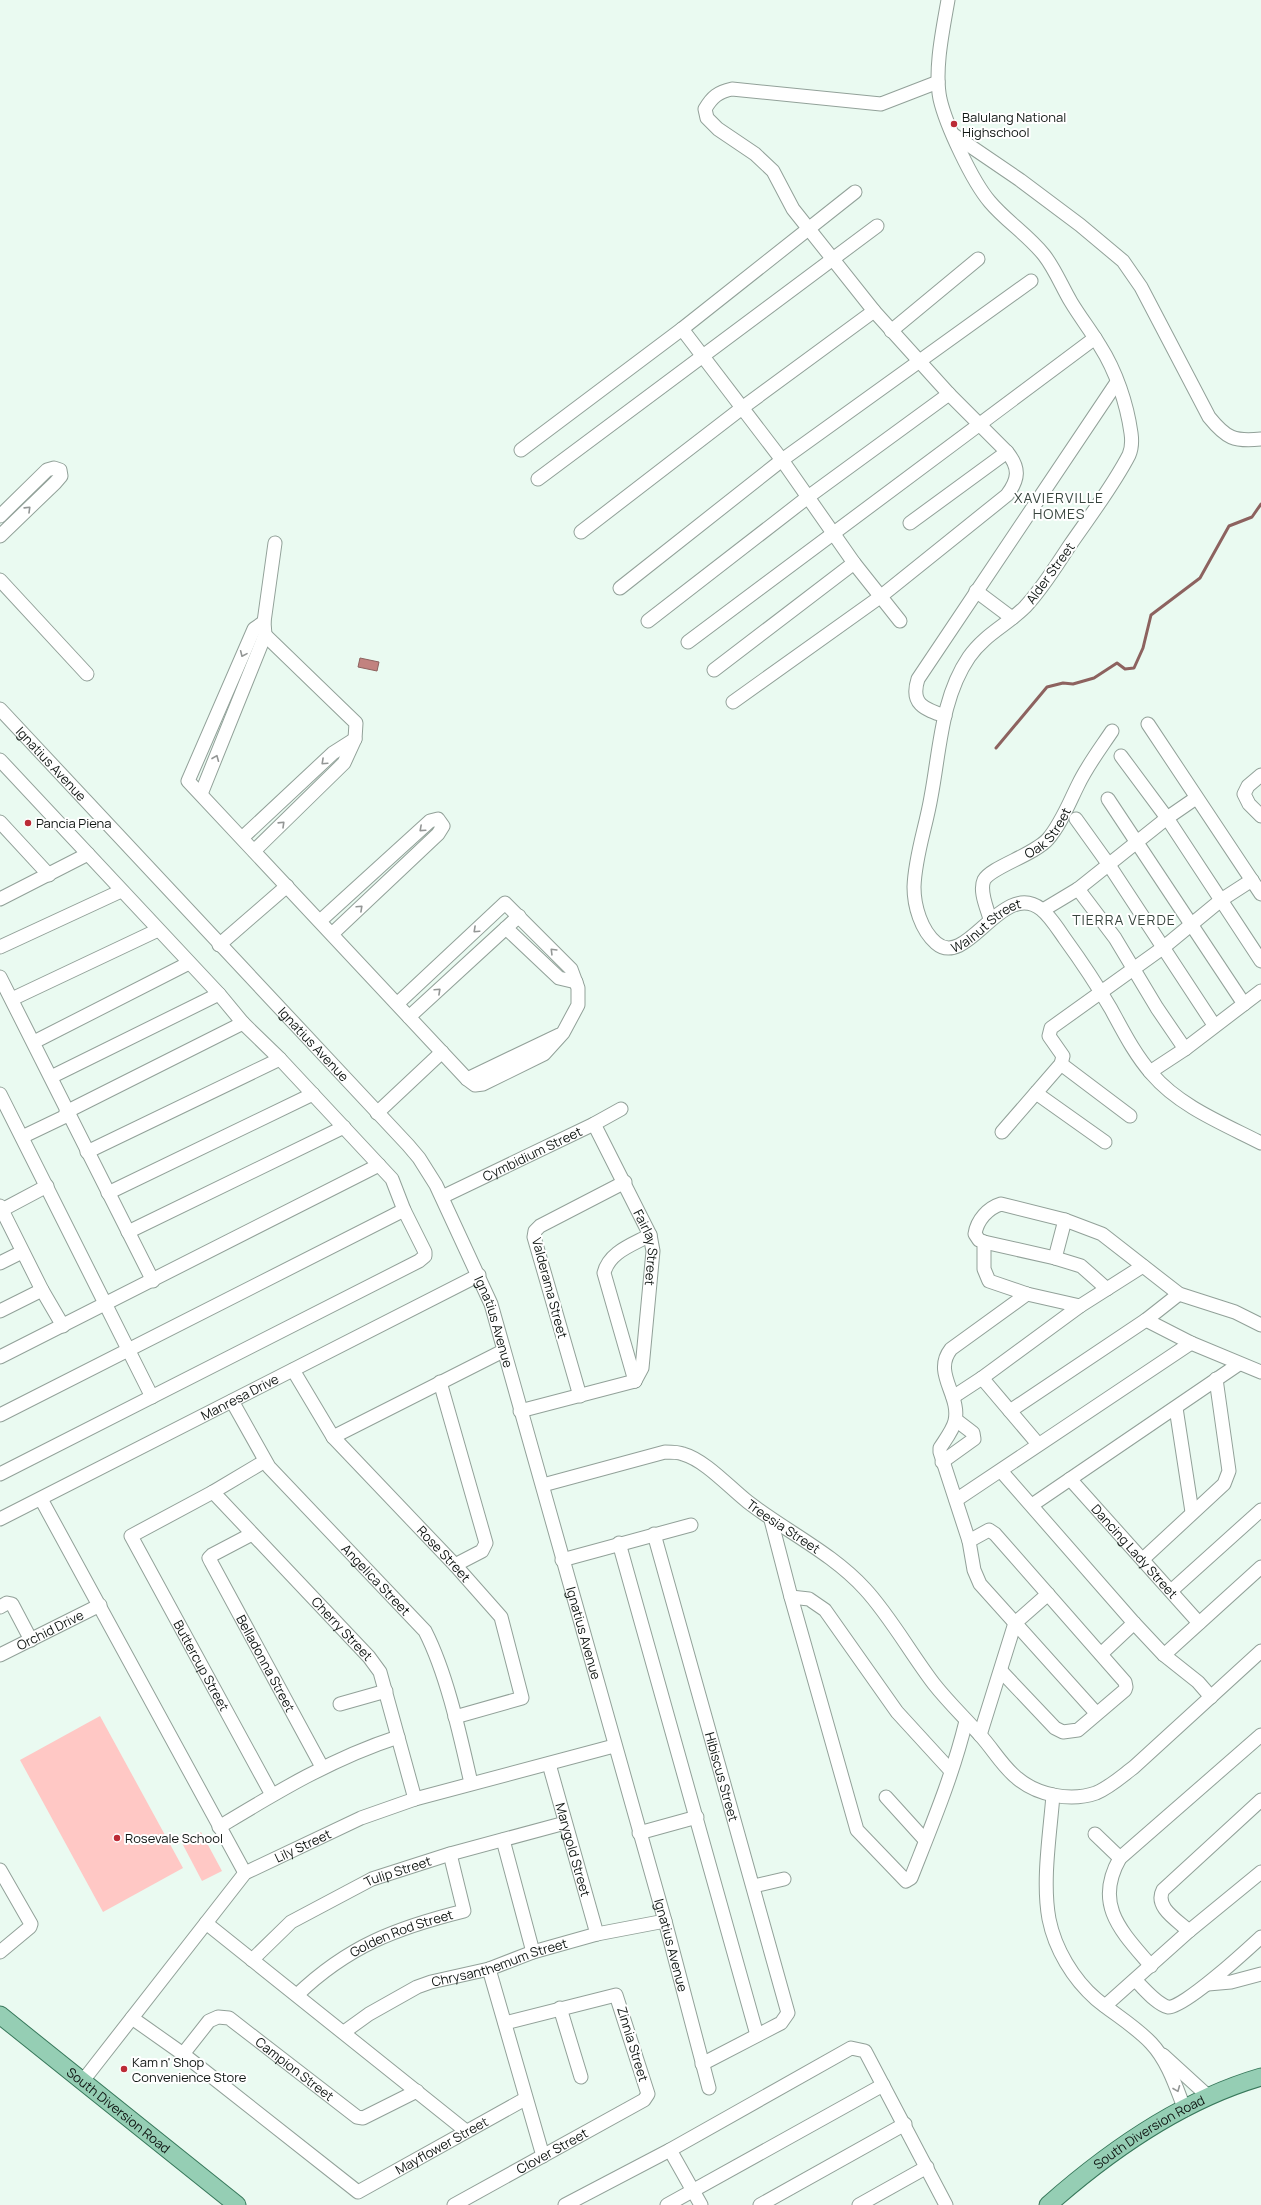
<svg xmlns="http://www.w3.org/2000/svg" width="1261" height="2205" font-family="Manrope,sans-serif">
	<rect width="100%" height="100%" fill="#eafaf1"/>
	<!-- green -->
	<g fill="#ffc8c5">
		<polygon points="100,1716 183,1868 103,1912 20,1760"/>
		<polygon points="201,1832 222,1871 202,1881 182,1843"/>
	</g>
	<!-- water -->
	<polygon fill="#c2827f" stroke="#8d625f" points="360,658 379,662 377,671 358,667"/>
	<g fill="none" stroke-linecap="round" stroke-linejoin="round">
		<!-- stream -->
		<polyline stroke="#8d625f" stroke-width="3" points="996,748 1047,687 1063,683 1073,684 1094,678 1117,663 1125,669 1134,668 1143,648 1151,615 1200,578 1229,526 1252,517 1261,504"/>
		<defs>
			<g id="minor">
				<path id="s1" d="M948,0C943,29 934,70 940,99C946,125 972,181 990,202C1006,221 1028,235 1044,255C1055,269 1062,287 1071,302C1080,317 1091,331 1100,346C1116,371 1127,404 1131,433C1132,440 1132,448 1129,455C1113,486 1090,516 1070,545C1056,566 1043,588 1025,607C1007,625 984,635 969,657C941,698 940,750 931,797C926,827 915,856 914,887C914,906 921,930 936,943C967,970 1002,879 1041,909C1050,916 1058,929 1065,939C1081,961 1097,985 1111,1009C1123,1031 1135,1055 1152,1074C1179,1106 1224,1124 1261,1143"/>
				<path d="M954,135L1020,180L1080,225L1123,261L1141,287L1209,417C1226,438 1234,442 1261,439"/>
				<polyline points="682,329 782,460 854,563 900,621"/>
				<polyline points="891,331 978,259"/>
				<polyline points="521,450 682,329 855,192"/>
				<polyline points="538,479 877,226"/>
				<polyline points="0,516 47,470 54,468 60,470 61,476 55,483 0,536"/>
				<polyline points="910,523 1007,452"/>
				<polyline points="581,532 742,408 874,311"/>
				<polyline points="0,580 87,674"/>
				<polyline points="620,588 782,460 1031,281"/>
				<polyline points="976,591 1012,618"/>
				<polyline points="648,621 808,497 949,394"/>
				<polyline points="264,622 254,629 188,781 467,1079 475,1085 483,1084 544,1054 563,1033 578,1005 578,988 571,969 505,903 397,1004"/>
				<polyline points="688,642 1095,338"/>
				<polyline points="714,670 854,563"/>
				<path d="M733,702L880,597L1007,495C1019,479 1020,468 1007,452L949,394L874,311L793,209L773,171L755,154L718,129L707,118L705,109C712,97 718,92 732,89L881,104L938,82"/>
				<path id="s2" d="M0,709L408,1145L419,1158L436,1185L491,1304L665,1921L709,2088"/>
				<path d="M945,716C924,709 910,704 918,679L1117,382"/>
				<polyline points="1148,724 1261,894"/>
				<polyline points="1121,756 1167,818 1261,961"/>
				<polyline points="0,760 219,994 243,1023 280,1059 392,1179 404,1210 425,1252 425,1256 419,1261 0,1474"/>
				<polyline points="1261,775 1248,786 1244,794 1249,804 1261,816"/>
				<polyline points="201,794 265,635 264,622 275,543"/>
				<polyline points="1108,799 1244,1004"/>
				<polyline points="1076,819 1109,865 1214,1025"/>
				<polyline points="0,822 49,875"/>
				<polyline points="242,838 333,753 355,739"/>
				<polyline points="254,851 344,763 355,739 356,723 265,635"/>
				<polyline points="1078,889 1115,938 1157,1008 1185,1049"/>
				<polyline points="0,899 88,854"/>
				<polyline points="1043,910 1078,889 1167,818 1196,798"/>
				<path id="s3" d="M990,919C987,908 979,891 984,880C991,867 1034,855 1048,839C1061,824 1069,803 1078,785C1087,766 1100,749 1112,731"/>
				<polyline points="320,921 430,821 438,819 443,826 438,834 332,934"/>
				<polyline points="506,928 559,978 576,982"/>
				<polyline points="219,945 287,886"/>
				<polyline points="0,947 121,891"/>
				<polyline points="0,977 153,1281"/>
				<polyline points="12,999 158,930"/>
				<polyline points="409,1017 519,916"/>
				<polyline points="34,1042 189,963"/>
				<polyline points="1061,1064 1130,1116"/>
				<polyline points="1150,1072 1185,1049 1261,991"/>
				<polyline points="51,1077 219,994"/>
				<polyline points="467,1079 559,1035"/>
				<polyline points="1036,1093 1105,1142"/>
				<polyline points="0,1094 152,1397"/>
				<polyline points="66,1112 243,1023"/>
				<polyline points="377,1113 442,1052"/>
				<path id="s4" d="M594,1124L650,1235L653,1251L642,1368L635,1381"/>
				<polyline points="1002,1132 1061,1064 1063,1056 1049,1036 1051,1028 1164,947 1221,900 1252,880"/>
				<polyline points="22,1137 68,1115"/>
				<polyline points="87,1152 280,1059"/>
				<polyline points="108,1193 313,1094"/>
				<path id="s5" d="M442,1197L594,1124L621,1109"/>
				<polyline points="0,1206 42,1290 63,1326"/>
				<polyline points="0,1211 47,1186"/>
				<polyline points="128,1232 344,1127"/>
				<polyline points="984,1242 1055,1258 1081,1266 1107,1289"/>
				<polyline points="1055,1258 1065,1220"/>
				<polyline points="0,1263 22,1252"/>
				<path d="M1080,1306L1027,1294L989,1281L984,1269V1242L979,1240L975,1234C977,1220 988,1208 1001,1204L1065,1220L1102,1234L1179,1294L1235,1312L1261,1325"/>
				<polyline points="0,1311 42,1290"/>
				<polyline points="1146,1320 1191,1343 1261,1372"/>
				<polyline points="0,1357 379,1165"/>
				<path id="s6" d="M293,1370L333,1437L455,1565L501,1617L522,1698L455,1717"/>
				<polyline points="982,1378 1038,1444"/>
				<path d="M635,1381L604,1273C609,1252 632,1245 650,1235"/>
				<polyline points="440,1382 486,1543 482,1551 455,1565"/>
				<polyline points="580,1396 534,1237 535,1231 540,1226 625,1182"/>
				<polyline points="953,1397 982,1378 1080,1306 1143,1266"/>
				<path id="s7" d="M232,1401L269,1467L425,1631C447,1674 460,1735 471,1783"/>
				<polyline points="1176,1408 1192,1512"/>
				<polyline points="520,1411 635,1381"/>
				<polyline points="1010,1411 1146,1320 1179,1294"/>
				<polyline points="0,1415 404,1210"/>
				<polyline points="333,1437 503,1351"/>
				<path id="s8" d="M265,1461L213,1492L131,1536L272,1795"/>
				<polyline points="942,1462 974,1439 973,1433 956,1420"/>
				<polyline points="1001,1471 1134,1623 1164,1655 1198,1682 1211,1697"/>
				<path id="s9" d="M1070,1479L1199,1623"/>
				<path id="s10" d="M543,1485L665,1452C671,1452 678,1452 683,1454C705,1460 730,1488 748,1502C787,1532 832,1553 865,1589C890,1616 911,1654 934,1684C949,1703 965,1718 980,1735C993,1749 1002,1766 1017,1778C1037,1795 1070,1802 1096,1793C1110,1787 1122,1776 1134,1767L1261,1651"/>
				<path id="s11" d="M213,1492L369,1657L380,1672L415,1799"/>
				<polyline points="41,1499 245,1873"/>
				<polyline points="956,1500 1191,1343"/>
				<polyline points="1032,1505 1239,1364"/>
				<path id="s12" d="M0,1519L479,1275"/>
				<path d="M771,1520L791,1597L857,1830L906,1881L911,1878C931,1827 953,1775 966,1721"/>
				<path id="s13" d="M252,1534L212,1555L209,1558L211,1562L322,1767"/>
				<path id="s14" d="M654,1534L788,2013L781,2023L702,2064"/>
				<path d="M969,1541L940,1452V1448C945,1440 953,1430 955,1421C961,1395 932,1373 951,1349L1027,1294"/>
				<polyline points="619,1543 757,2035"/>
				<polyline points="1143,1559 1224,1484 1229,1471 1216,1379"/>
				<polyline points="562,1560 691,1525"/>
				<polyline points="1171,1591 1261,1510"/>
				<polyline points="791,1597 809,1599 825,1610 897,1712 951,1771"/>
				<polyline points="0,1607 7,1603 12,1604 31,1640"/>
				<polyline points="1101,1654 1134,1623"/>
				<path id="s15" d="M0,1655L100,1605"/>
				<polyline points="1164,1655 1261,1567"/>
				<polyline points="1001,1671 1055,1728 1063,1732 1078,1730 1125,1690 1126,1687 1125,1682 995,1534 989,1530 969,1541 974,1570 980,1584 1097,1714"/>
				<polyline points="340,1704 386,1691"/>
				<polyline points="980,1735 1015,1623 1048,1594"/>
				<path id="s16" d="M549,1764L597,1934"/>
				<path d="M1053,1795C1050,1834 1042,1881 1049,1919C1055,1949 1073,1979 1096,1999C1114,2014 1135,2026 1151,2043C1168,2061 1176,2087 1185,2110"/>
				<polyline points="886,1797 925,1840"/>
				<path d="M219,1827C277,1792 333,1758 398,1737"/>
				<polyline points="639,1833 697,1817"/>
				<polyline points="1095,1834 1120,1858"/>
				<polyline points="503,1840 533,1952"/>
				<polyline points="0,1870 31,1924 30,1927 0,1952"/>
				<polyline points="754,1886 784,1879"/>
				<polyline points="206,1923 466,2131"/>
				<path d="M1189,1931C1177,1920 1154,1907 1163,1890L1261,1800"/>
				<path id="s17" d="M252,1960L291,1922L372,1879L450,1854L565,1823"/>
				<path d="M1151,1966C1122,1932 1093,1905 1120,1858L1261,1735"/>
				<polyline points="489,1969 543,2156"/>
				<path d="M1135,1980C1144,1988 1156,2004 1168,2007C1182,2010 1248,1949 1261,1937"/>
				<polyline points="1208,1984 1231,1982 1261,1974"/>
				<path id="s18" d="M297,1995C348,1946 396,1928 464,1911L450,1854"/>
				<polyline points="1105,2006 1189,1931 1261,1872"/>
				<polyline points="560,2008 581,2077"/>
				<path id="s19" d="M132,2018L183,2054L358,2192L525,2099"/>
				<path id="s20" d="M344,2032L369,2014L417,1987L431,1982L489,1969L533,1952L597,1934L665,1921"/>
				<path id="s21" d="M183,2054L209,2021L218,2017L229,2018L357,2117L363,2118L417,2091"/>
				<polyline points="1163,2055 1209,2097"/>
				<path id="s22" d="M82,2082L245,1873L361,1818L415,1799L614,1746"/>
				<polyline points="670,2150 701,2205"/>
				<path id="s23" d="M454,2205L644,2100L648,2094L616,1995L505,2023"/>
				<polyline points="565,2205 670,2150 851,2048 865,2051 946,2205"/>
				<polyline points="667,2205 883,2085"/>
				<polyline points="760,2205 905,2124"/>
				<polyline points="859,2205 927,2167"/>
			</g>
			<g id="major">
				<path id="s24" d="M0,2015L237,2205"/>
				<path id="s25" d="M1048,2205C1109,2151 1182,2100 1261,2077"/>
			</g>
		</defs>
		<!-- minor casing -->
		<use href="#minor" stroke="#92a199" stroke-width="15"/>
		<!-- major casing -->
		<use href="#major" stroke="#38785b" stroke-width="19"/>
		<!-- minor -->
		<use href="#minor" stroke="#fff" stroke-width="13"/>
		<!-- major -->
		<use href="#major" stroke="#95ceb4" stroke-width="17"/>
	</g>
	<!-- one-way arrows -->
	<defs><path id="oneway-chevron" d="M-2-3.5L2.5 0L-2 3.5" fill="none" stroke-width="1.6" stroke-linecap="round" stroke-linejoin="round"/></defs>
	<g stroke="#939695">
		<use href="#oneway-chevron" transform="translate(28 509) rotate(-44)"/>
		<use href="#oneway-chevron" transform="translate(243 654) rotate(114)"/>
		<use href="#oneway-chevron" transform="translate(216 758) rotate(-68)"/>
		<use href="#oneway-chevron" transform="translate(324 762) rotate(137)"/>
		<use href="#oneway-chevron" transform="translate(282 824) rotate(-44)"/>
		<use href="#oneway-chevron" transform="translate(422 829) rotate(138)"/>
		<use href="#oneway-chevron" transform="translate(360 908) rotate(-43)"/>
		<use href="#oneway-chevron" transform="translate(476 930) rotate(137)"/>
		<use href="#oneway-chevron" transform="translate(553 951) rotate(-135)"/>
		<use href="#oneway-chevron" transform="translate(438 991) rotate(-43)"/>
		<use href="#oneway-chevron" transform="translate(1177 2089) rotate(68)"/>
	</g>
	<!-- markers -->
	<g fill="#bb2b36" stroke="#fff" stroke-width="1.5">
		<circle cx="954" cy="124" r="4"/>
		<circle cx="28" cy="823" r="4"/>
		<circle cx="117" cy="1838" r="4"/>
		<circle cx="124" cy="2069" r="4"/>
	</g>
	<g text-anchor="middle" stroke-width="4" stroke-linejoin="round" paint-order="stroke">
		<!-- poi labels -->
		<g font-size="13" fill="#101613" stroke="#fff" text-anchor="start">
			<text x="962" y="122">Balulang National<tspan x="962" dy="15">Highschool</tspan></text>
			<text x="36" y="828">Pancia Piena</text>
			<text x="125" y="1843">Rosevale School</text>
			<text x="132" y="2067">Kam n' Shop<tspan x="132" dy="15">Convenience Store</tspan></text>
		</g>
		<!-- street labels -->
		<g font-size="13" fill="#101613" stroke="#fff">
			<text transform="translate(1050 573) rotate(-54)" y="5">Alder Street</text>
			<text dy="5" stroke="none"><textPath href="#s2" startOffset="75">Ignatius Avenue</textPath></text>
			<text dy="5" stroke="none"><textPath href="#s3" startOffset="121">Oak Street</textPath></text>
			<text dy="5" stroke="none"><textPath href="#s1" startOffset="1131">Walnut Street</textPath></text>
			<text dy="5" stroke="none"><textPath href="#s2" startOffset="459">Ignatius Avenue</textPath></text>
			<text dy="5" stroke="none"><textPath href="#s5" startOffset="100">Cymbidium Street</textPath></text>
			<text dy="5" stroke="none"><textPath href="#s4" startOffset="136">Fairlay Street</textPath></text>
			<text transform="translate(550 1288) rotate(75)" y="5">Valderama Street</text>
			<text dy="5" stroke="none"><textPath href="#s2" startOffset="795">Ignatius Avenue</textPath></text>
			<text dy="5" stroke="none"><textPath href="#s12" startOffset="269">Manresa Drive</textPath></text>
			<text dy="5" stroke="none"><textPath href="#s10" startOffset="269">Treesia Street</textPath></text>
			<text dy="5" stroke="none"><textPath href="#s9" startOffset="97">Dancing Lady Street</textPath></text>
			<text dy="5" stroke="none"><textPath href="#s6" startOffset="239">Rose Street</textPath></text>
			<text dy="5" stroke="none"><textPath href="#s7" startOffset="231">Angelica Street</textPath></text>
			<text dy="5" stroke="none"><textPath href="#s11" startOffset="188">Cherry Street</textPath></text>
			<text dy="5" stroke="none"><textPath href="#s15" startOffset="56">Orchid Drive</textPath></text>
			<text dy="5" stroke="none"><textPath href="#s2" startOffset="1119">Ignatius Avenue</textPath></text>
			<text dy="5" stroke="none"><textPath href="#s13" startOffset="169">Belladonna Street</textPath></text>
			<text dy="5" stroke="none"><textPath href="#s8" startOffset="301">Buttercup Street</textPath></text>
			<text dy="5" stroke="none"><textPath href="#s14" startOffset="252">Hibiscus Street</textPath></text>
			<text dy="5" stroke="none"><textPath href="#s22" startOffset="329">Lily Street</textPath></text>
			<text dy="5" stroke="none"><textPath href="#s16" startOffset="89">Marygold Street</textPath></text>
			<text dy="5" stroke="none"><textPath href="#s17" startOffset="173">Tulip Street</textPath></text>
			<text dy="5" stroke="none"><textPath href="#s18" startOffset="123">Golden Rod Street</textPath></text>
			<text dy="5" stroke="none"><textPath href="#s2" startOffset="1443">Ignatius Avenue</textPath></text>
			<text dy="5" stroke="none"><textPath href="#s20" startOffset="172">Chrysanthemum Street</textPath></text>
			<text transform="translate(633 2044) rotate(73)" y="5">Zinnia Street</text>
			<text dy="5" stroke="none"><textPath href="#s21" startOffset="146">Campion Street</textPath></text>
			<text dy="5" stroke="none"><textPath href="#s24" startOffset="152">South Diversion Road</textPath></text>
			<text dy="5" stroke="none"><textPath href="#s25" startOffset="125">South Diversion Road</textPath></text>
			<text dy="5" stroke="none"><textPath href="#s19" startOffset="381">Mayflower Street</textPath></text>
			<text dy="5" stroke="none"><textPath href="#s23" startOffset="112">Clover Street</textPath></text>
		</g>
		<!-- neighbourhood labels -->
		<g font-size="14" letter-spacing="1" fill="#38453e" stroke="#fff">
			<text x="1059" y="503">XAVIERVILLE<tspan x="1059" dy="16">HOMES</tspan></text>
			<text x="1124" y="925">TIERRA VERDE</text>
		</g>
	</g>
</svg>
